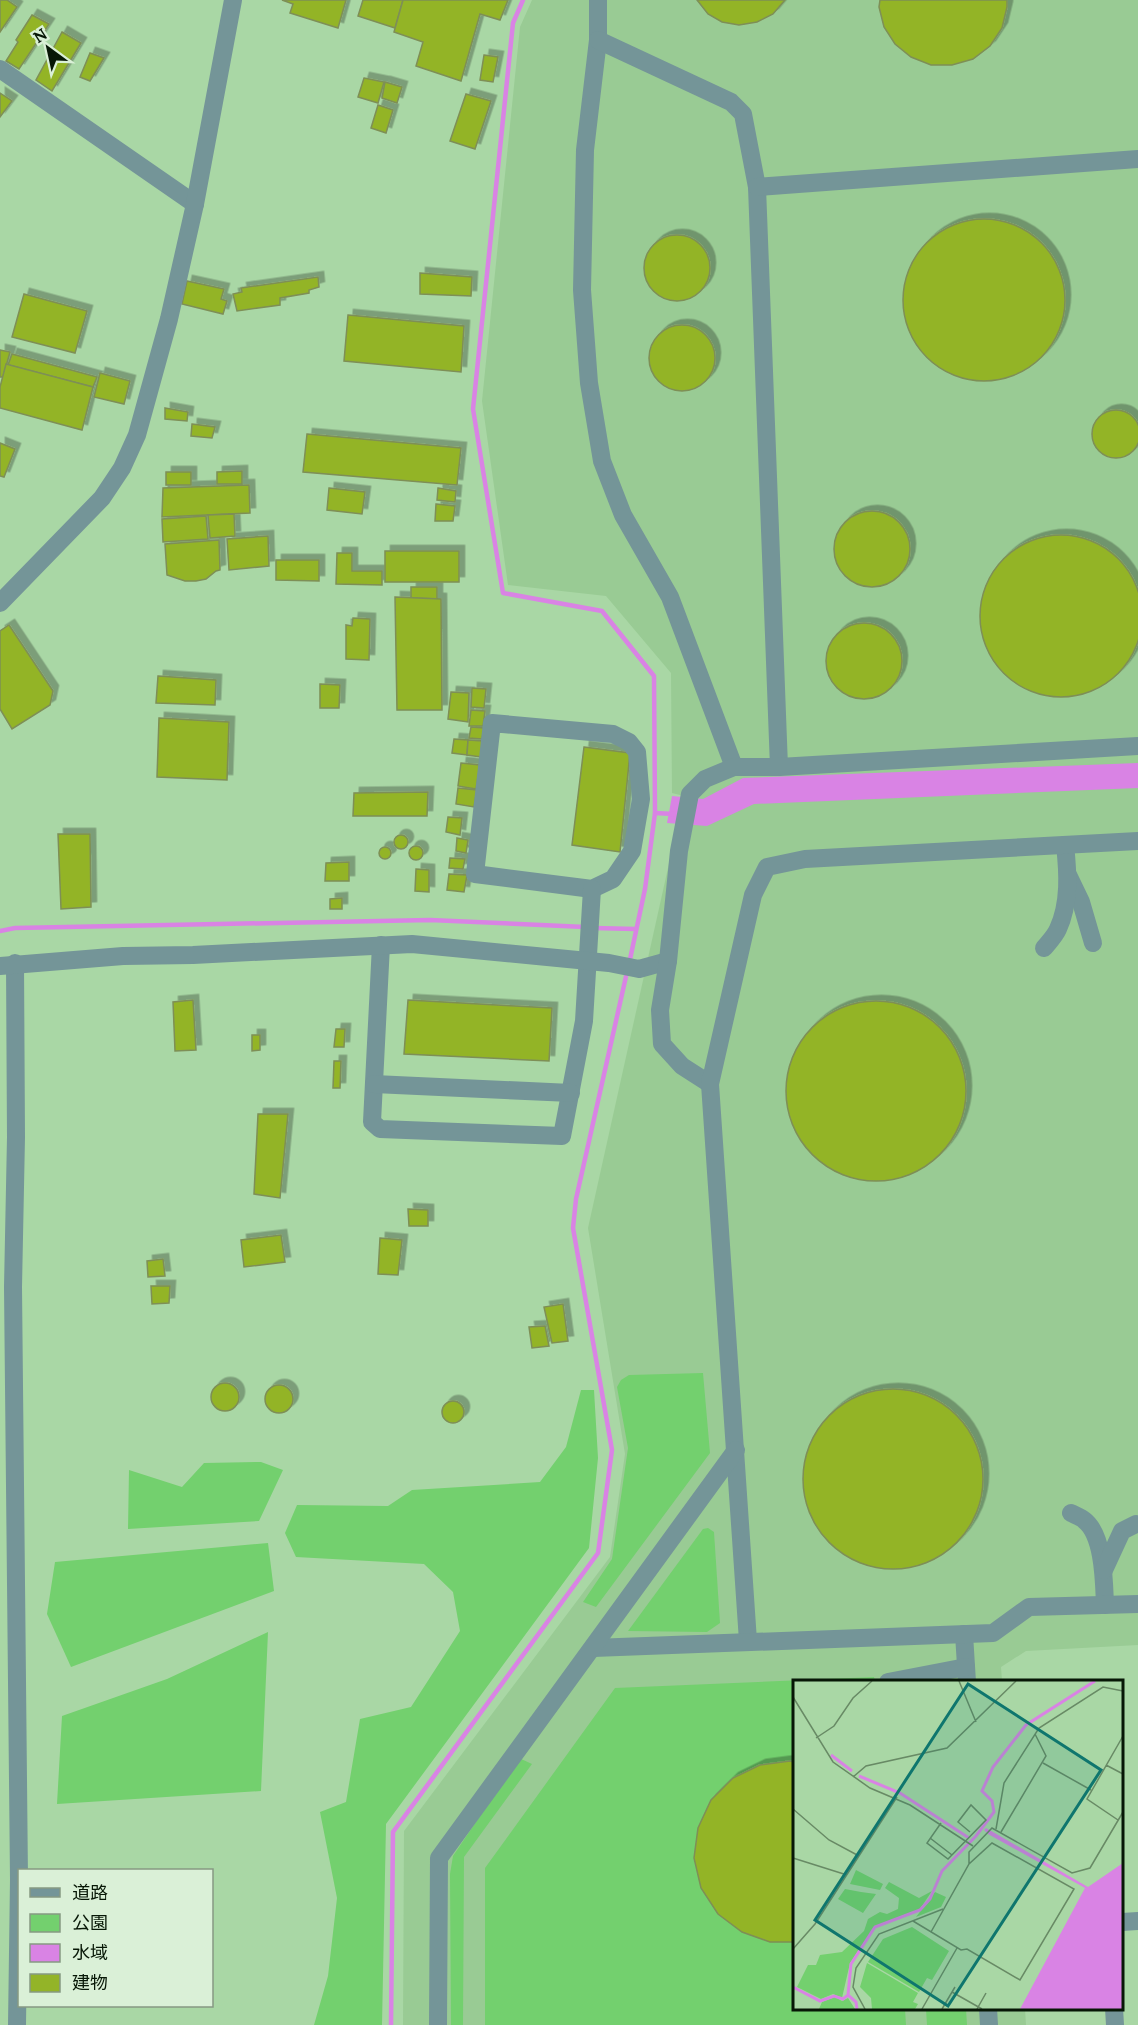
<svg xmlns="http://www.w3.org/2000/svg" width="1138" height="2025" font-family="Lora,'Noto Sans JP',serif">
	<defs>
		<filter id="shadow"><feDropShadow dx="5.5" dy="-5.5" stdDeviation="0" flood-color="#0004"/></filter>
	</defs>
	<rect width="100%" height="100%" fill="#a9d7a5"/>
	<!-- built -->
	<polygon fill="#99cb94" points="532,0 1138,0 1138,1645 1026,1651 1001,1667 1002,1681 794,1682 794,2008 1025,2009 1026,2025 403,2025 404,1831 610,1557 625,1454 588,1228 684,796 672,793 671,673 606,596 508,585 482,401 520,27"/>
	<!-- green -->
	<g fill="#73d06e">
		<polygon points="703,1373 710,1453 596,1607 583,1602 612,1559 628,1448 617,1387 621,1380 629,1375"/>
		<polygon points="581,1390 594,1390 598,1458 589,1548 386,1824 382,2025 314,2025 328,1976 337,1898 320,1812 346,1802 360,1719 411,1707 460,1631 453,1592 424,1564 296,1557 285,1533 297,1505 388,1506 412,1490 540,1482 566,1447"/>
		<polygon points="261,1462 283,1470 259,1521 128,1529 129,1470 182,1487 204,1463"/>
		<polygon points="708,1528 714,1532 720,1623 707,1632 628,1631 703,1529"/>
		<polygon points="268,1543 274,1591 71,1667 47,1614 55,1562"/>
		<polygon points="268,1632 261,1791 57,1804 62,1716 167,1679"/>
		<polygon points="874,1677 875,1681 794,1682 794,2008 905,2009 906,2025 485,2025 485,1868 615,1688"/>
		<polygon points="519,1758 532,1764 464,1857 463,2025 451,2025 450,1874 453,1856"/>
		<polygon points="926,2009 966,2009 967,2025 927,2025"/>
	</g>
	<!-- water -->
	<polygon fill="#d983e4" points="1138,763 1138,788 754,804 707,826 667,823 672,796 703,799 743,778"/>
	<g fill="none" stroke-linecap="round" stroke-linejoin="round">
		<!-- stream -->
		<g stroke="#d983e4" stroke-width="4.5">
			<polyline points="523,0 513,23 473,409 503,593 602,611 654,676 655,813 645,889 629,964"/>
			<polyline points="655,813 674,814"/>
			<polyline points="593,928 636,929"/>
			<polyline points="0,931 15,928 430,920 585,927"/>
			<polyline points="391,2025 393,1832 598,1553 612,1450 573,1228 576,1199 627,972"/>
		</g>
	</g>
	<!-- building -->
	<g fill="#93b428" stroke="#7e8f56" stroke-width="1.5" filter="url(#shadow)">
		<polygon points="0,0 7,0 17,7 0,32"/>
		<polygon points="282,0 346,0 338,28 290,13 293,4"/>
		<polygon points="363,0 403,0 395,28 358,16"/>
		<polygon points="403,0 508,0 500,20 480,14 461,81 416,66 423,42 394,32"/>
		<polygon points="697,0 785,0 773,14 757,22 739,25 722,22 708,14"/>
		<polygon points="880,0 1007,0 1007,7 1002,28 990,46 973,59 952,65 931,65 911,57 895,44 884,27 879,7"/>
		<polygon points="32,15 49,24 19,69 6,61 18,42 16,40"/>
		<polygon points="62,32 81,43 52,91 36,80"/>
		<polygon points="90,53 104,58 90,81 80,77"/>
		<polygon points="484,55 498,57 493,82 480,80"/>
		<polygon points="364,78 384,82 378,103 358,97"/>
		<polygon points="385,82 402,87 397,103 382,98"/>
		<polygon points="0,93 12,101 0,117"/>
		<polygon points="466,94 491,101 475,149 450,141"/>
		<polygon points="378,105 393,110 386,133 371,128"/>
		<circle cx="984" cy="300" r="81"/>
		<circle cx="677" cy="268" r="33"/>
		<polygon points="420,273 472,277 471,296 420,294"/>
		<polygon points="318,277 319,287 309,290 309,293 280,298 280,305 237,311 233,294 242,292 241,288"/>
		<polygon points="187,281 224,289 221,299 227,301 223,314 182,304"/>
		<polygon points="24,294 87,311 75,353 12,337"/>
		<polygon points="348,315 464,326 461,372 344,361"/>
		<circle cx="682" cy="358" r="33"/>
		<polygon points="0,350 10,352 3,377 0,377"/>
		<polygon points="12,354 97,377 93,387 8,365"/>
		<polygon points="6,364 93,387 82,430 0,408 0,387"/>
		<polygon points="100,373 130,381 124,404 94,397"/>
		<polygon points="165,408 188,412 187,421 165,419"/>
		<circle cx="1116" cy="434" r="24"/>
		<polygon points="192,424 215,427 212,438 191,436"/>
		<polygon points="307,434 461,448 457,485 303,472"/>
		<polygon points="0,443 15,449 4,477 0,476"/>
		<polygon points="242,471 242,484 217,484 217,472"/>
		<rect x="166" y="472" width="25" height="13"/>
		<polygon points="249,485 250,513 162,517 163,488"/>
		<polygon points="329,488 365,492 362,514 327,510"/>
		<polygon points="438,488 456,491 455,502 437,500"/>
		<polygon points="436,504 455,506 453,521 435,521"/>
		<circle cx="872" cy="549" r="38"/>
		<polygon points="234,514 235,536 210,538 208,515"/>
		<polygon points="206,516 208,539 163,542 162,519"/>
		<circle cx="1061" cy="616" r="81"/>
		<polygon points="268,536 269,566 229,570 227,539"/>
		<polygon points="219,540 220,570 216,571 206,579 196,581 185,581 167,575 165,544"/>
		<rect x="385" y="551" width="74" height="31"/>
		<polygon points="337,553 352,553 352,571 382,571 382,585 336,584"/>
		<polygon points="276,560 319,560 319,581 276,580"/>
		<polygon points="411,587 437,587 437,599 411,598"/>
		<polygon points="395,597 441,599 442,710 397,710"/>
		<polygon points="353,618 370,619 369,660 346,659 346,625 352,626"/>
		<circle cx="864" cy="661" r="38"/>
		<polygon points="9,625 53,691 50,705 12,729 0,709 0,631"/>
		<polygon points="158,676 216,680 215,705 156,703"/>
		<polygon points="320,684 340,685 339,708 320,708"/>
		<polygon points="472,688 486,689 484,708 471,707"/>
		<polygon points="451,692 469,693 468,722 448,719"/>
		<polygon points="471,710 485,711 483,726 469,726"/>
		<polygon points="159,718 229,722 227,780 157,777"/>
		<polygon points="471,727 484,728 482,739 469,738"/>
		<polygon points="454,739 468,740 467,755 452,753"/>
		<polygon points="468,740 483,741 481,757 467,755"/>
		<polygon points="584,747 630,753 620,852 572,845"/>
		<polygon points="461,763 480,765 476,789 458,786"/>
		<polygon points="458,788 477,790 474,807 456,804"/>
		<polygon points="428,792 427,816 353,816 354,793"/>
		<polygon points="448,817 462,818 460,835 446,832"/>
		<polygon points="58,834 90,834 91,907 61,909"/>
		<circle cx="401" cy="842" r="7"/>
		<polygon points="457,838 468,840 466,853 456,851"/>
		<circle cx="416" cy="853" r="7"/>
		<circle cx="385" cy="853" r="6"/>
		<polygon points="450,858 465,859 463,869 449,868"/>
		<polygon points="349,862 349,881 325,881 326,863"/>
		<polygon points="416,869 429,870 429,892 415,891"/>
		<polygon points="449,874 467,875 464,892 447,890"/>
		<polygon points="342,898 342,909 330,909 330,899"/>
		<polygon points="193,1000 196,1050 175,1051 173,1002"/>
		<polygon points="408,1000 552,1008 549,1061 404,1054"/>
		<circle cx="876" cy="1091" r="90"/>
		<polygon points="336,1029 345,1029 344,1047 334,1047"/>
		<polygon points="252,1035 260,1035 260,1050 252,1051"/>
		<polygon points="334,1061 341,1061 340,1088 333,1088"/>
		<polygon points="258,1114 288,1114 280,1198 254,1194"/>
		<polygon points="408,1209 428,1210 428,1226 409,1226"/>
		<polygon points="281,1235 285,1262 244,1267 241,1240"/>
		<polygon points="380,1238 402,1240 398,1275 378,1274"/>
		<polygon points="163,1259 165,1276 148,1277 147,1261"/>
		<polygon points="151,1286 170,1286 169,1303 152,1304"/>
		<polygon points="563,1304 568,1341 552,1343 544,1307"/>
		<polygon points="545,1326 549,1346 532,1348 529,1327"/>
		<circle cx="225" cy="1397" r="14"/>
		<circle cx="279" cy="1399" r="14"/>
		<circle cx="893" cy="1479" r="90"/>
		<circle cx="453" cy="1412" r="11"/>
		<polygon points="790,1761 794,1762 794,1942 770,1942 742,1932 718,1914 701,1888 694,1858 698,1828 711,1800 733,1778 760,1765"/>
	</g>
	<g fill="none" stroke-linecap="round" stroke-linejoin="round">
		<!-- minor -->
		<g stroke="#749598" stroke-width="18">
			<polyline points="598,0 598,40 585,150 582,290 589,383 602,461 623,515 670,597 734,767"/>
			<polyline points="598,40 731,102 743,114 757,187 779,767"/>
			<polyline points="0,69 195,204"/>
			<polyline points="757,187 1138,159"/>
			<polyline points="0,603 102,498 122,468 137,435 169,319 195,204 233,0"/>
			<polygon points="492,723 613,734 629,742 637,752 641,799 632,851 613,879 592,889 475,874"/>
			<polyline points="1068,875 1081,902 1093,943"/>
			<polyline points="381,945 372,1122 380,1129 562,1136 584,1021 592,889"/>
			<path d="M1044,948C1049,942 1055,936 1058,929C1070,903 1068,872 1065,845"/>
			<polyline points="15,963 16,1137 13,1287 19,1879 17,2025"/>
			<polyline points="0,966 123,956 193,955 412,944 609,963 639,969 668,961"/>
			<polyline points="374,1084 571,1093"/>
			<polyline points="710,1084 682,1066 662,1044 660,1010 668,961 679,851 690,794 705,779 734,767 779,767 1138,746"/>
			<path d="M1071,1513C1075,1515 1081,1517 1084,1520C1104,1535 1104,1582 1105,1605"/>
			<polyline points="1104,1570 1122,1531 1136,1524"/>
			<polyline points="964,1634 967,1682"/>
			<polyline points="748,1641 710,1084 753,895 767,867 805,859 1138,841"/>
			<polyline points="593,1648 993,1633 1029,1607 1138,1604"/>
			<polyline points="888,1682 966,1667"/>
			<polyline points="1122,1922 1138,1921"/>
			<polyline points="988,2008 989,2025"/>
			<polyline points="1114,2008 1115,2025"/>
			<polyline points="438,2025 439,1858 736,1450"/>
		</g>
	</g>
	<!-- overview -->
	<g transform="translate(793 1680)">
		<rect width="330" height="330" fill="#a9d7a5"/>
		<path d="M63,190L90,204L87,210L57,204ZM96,202L126,218L139,211L127,229L82,246L57,283L49,318L40,314L28,319L4,307L15,285H23L27,275L49,272L71,251L75,239L87,232L94,234L105,229L106,218L92,208ZM52,209L68,212L83,214L70,233L45,219ZM142,212L153,217L148,227L123,237ZM119,247L156,271L139,300L134,298L126,312L75,282L90,259ZM74,283L125,313L120,322L125,324L122,329H79L78,318L67,307ZM42,317L49,321L55,318L62,329H26L29,322Z" fill="#73d06e"/>
		<path d="M193,148L295,207L330,183V329H227L292,208L195,154L191,150Z" fill="#d983e4"/>
		<path fill="none" stroke="#d983e4" stroke-width="3" d="M38,75L59,91M66,96L107,113L176,158M0,307L27,321L41,316L50,319L55,315L63,322L64,329M55,315L58,284L82,247L127,230L137,219L149,191L183,156L201,132L199,121L189,111L200,87L233,45L302,1"/>
		<path fill="none" stroke="#688a65" stroke-width="1.5" d="M166,1L183,42M0,17L40,82L77,108L117,125L180,166M23,58L41,46L60,18L79,1M250,83L298,110M313,85L330,94M60,97L73,86L154,68L223,1M0,129L36,160L66,176M325,140L294,119L330,56M148,143L134,163L155,179L193,140L178,125L165,142L177,152M203,149L211,103L246,48L310,7L330,11M208,152L253,76L242,54M137,158L159,175M0,178L54,195M176,184V172L199,148L279,193L297,188L330,132M120,241L168,270L174,269L227,300L281,209L199,163L176,184L138,252M0,269L22,244L104,117M159,312L189,329M72,329L60,307L63,288L86,254L150,229M129,329L164,268M149,329L162,307M184,329L193,313"/>
		<path fill="#0f766e" fill-opacity="0.15" stroke="#0f766e" stroke-width="3" d="M175,4L308,90L155,326L22,240Z"/>
		<rect width="330" height="330" fill="none" stroke="#071706" stroke-width="3"/>
	</g>
	<!-- legend -->
	<rect x="18" y="1869" width="195" height="138" fill="#daf0d7" stroke="#869983" stroke-width="1.5"/>
	<rect x="30" y="1888" width="30" height="9" fill="#749598" stroke="#869983" stroke-width="1.5"/>
	<text x="72" y="1899" font-size="18" fill="#071706">道路</text>
	<rect x="30" y="1914" width="30" height="18" fill="#73d06e" stroke="#869983" stroke-width="1.5"/>
	<text x="72" y="1929" font-size="18" fill="#071706">公園</text>
	<rect x="30" y="1944" width="30" height="18" fill="#d983e4" stroke="#869983" stroke-width="1.5"/>
	<text x="72" y="1959" font-size="18" fill="#071706">水域</text>
	<rect x="30" y="1974" width="30" height="18" fill="#93b428" stroke="#869983" stroke-width="1.5"/>
	<text x="72" y="1989" font-size="18" fill="#071706">建物</text>
	<!-- north arrow -->
	<g transform="translate(48 48) rotate(327)" stroke="#daf0d7" stroke-width="4.5" paint-order="stroke">
	<path d="M0-4.5L10 22L0 15L-10 22Z" fill="#071706"/>
	<text y="-9" font-size="16" font-weight="bold" text-anchor="middle" fill="#071706">N</text>
	</g>
</svg>
